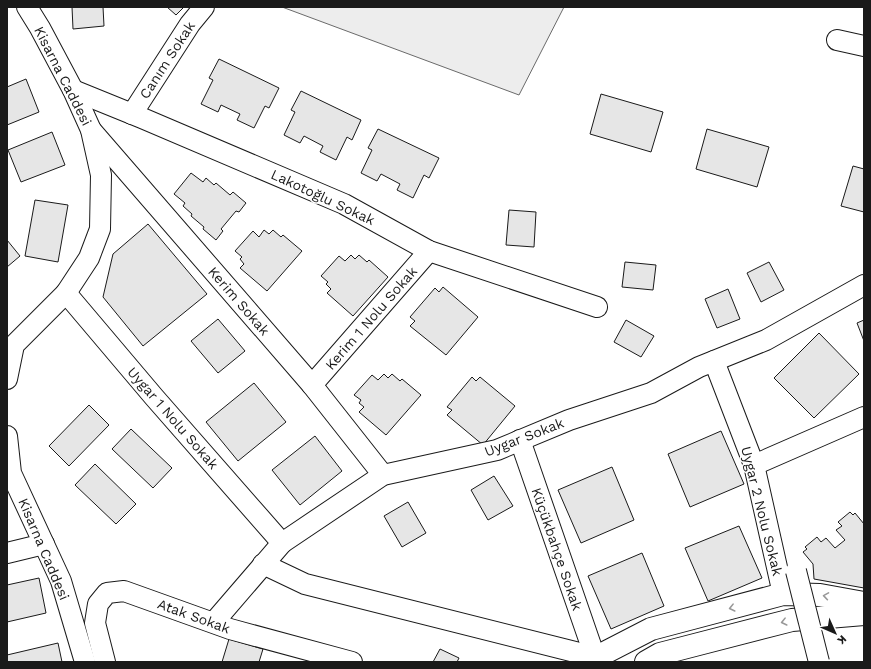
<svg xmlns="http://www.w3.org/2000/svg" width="871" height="669" font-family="'Work Sans',sans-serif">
	<rect width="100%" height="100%" fill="#fff"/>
	<!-- built -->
	<polygon fill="#ededed" stroke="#6a6a6a" points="282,7 564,7 519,95"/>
	<!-- building -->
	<g fill="#e6e6e6" stroke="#1a1a1a">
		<polygon points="72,7 103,7 104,26 73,29"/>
		<polygon points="167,7 184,7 176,15"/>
		<polygon points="219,59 279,88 269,108 265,106 254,128 237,120 240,114 221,105 218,112 201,104 213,80 209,78"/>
		<polygon points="26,79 39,112 7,125 7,87"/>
		<polygon points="301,91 361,120 352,140 347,137 336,160 320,152 323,146 304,136 300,143 284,135 295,112 291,110"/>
		<polygon points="601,94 663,112 651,152 590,134"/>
		<polygon points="378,129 439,158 429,178 424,175 413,198 397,190 400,184 381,174 377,181 361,173 372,150 368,148"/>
		<polygon points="707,129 769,147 757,187 696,169"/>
		<polygon points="52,132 65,165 21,182 8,150"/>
		<polygon points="853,166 864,169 864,212 841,206"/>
		<polygon points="191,173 203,182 206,178 214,185 216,183 230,195 233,192 246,203 239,212 236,211 221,229 223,231 216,240 203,229 204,227 191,216 192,214 183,206 185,203 174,194"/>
		<polygon points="35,200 68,205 58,262 25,256"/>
		<polygon points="509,210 536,212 534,247 506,245"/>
		<polygon points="148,224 207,294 143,346 103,297 113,254"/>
		<polygon points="264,230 269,234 273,230 281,237 283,235 302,251 267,291 240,268 244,264 240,259 242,257 235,251 253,231 259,237"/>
		<polygon points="7,240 20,256 7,267"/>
		<polygon points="351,255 355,259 359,255 367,262 369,260 388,277 353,316 327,293 331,289 326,284 328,282 321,276 339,256 345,261"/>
		<polygon points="625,262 656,265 653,290 622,287"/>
		<polygon points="769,262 784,290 761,302 747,273"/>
		<polygon points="443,287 478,317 446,355 410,326 415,321 410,317 435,288 439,292"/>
		<polygon points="728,289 740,319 717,328 705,299"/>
		<polygon points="218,319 245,351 218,373 191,341"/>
		<polygon points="626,320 654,336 641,357 614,342"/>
		<polygon points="864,320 864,341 857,323"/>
		<polygon points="819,333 859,374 814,418 774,378"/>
		<polygon points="384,374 388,378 392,374 400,381 402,379 421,395 386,435 359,412 364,407 359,403 361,400 354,395 372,375 378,380"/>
		<polygon points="472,377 476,381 480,377 515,406 483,445 447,415 452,410 447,407"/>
		<polygon points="254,383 286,422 238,461 206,422"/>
		<polygon points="89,405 109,425 69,466 49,446"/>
		<polygon points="131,429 172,468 153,488 112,449"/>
		<polygon points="721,431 744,484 690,507 668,454"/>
		<polygon points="315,436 342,471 300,505 272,470"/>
		<polygon points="95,464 136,504 116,524 75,485"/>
		<polygon points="612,467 634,520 581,543 558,490"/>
		<polygon points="494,476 513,506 488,520 471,490"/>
		<polygon points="408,502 426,533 402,547 384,516"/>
		<polygon points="850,512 853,515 855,513 864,524 864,588 814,579 813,564 803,552 807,549 805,547 817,537 821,542 826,538 835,548 845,540 836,530 842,526 838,522"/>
		<polygon points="739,526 762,578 708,601 685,548"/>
		<polygon points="642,553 664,606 611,629 588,576"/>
		<polygon points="39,578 46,613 7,622 7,585"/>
		<polygon points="229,639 263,649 259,662 222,662"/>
		<polygon points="58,643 62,662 7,662 7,655"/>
		<polygon points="440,649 459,658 457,662 433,662"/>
	</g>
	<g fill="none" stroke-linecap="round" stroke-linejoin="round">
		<defs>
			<g id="minor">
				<polyline points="837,40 864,46"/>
				<polyline points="73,90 142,118 344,204 429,251 597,307"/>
				<polyline points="132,114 190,24 204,7"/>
				<polyline points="91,130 312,385 383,475"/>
				<polyline points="66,293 154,397 282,543"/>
				<polyline points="714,361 754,465 783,594"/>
				<polyline points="7,379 14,345 66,293 89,258 100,229 101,175 91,130 73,90 40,28 27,7"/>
				<polyline points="312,385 429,251"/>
				<polyline points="7,436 11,473 61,581 85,662"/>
				<polyline points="520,440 595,657"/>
				<polyline points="754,465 864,417"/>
				<polyline points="7,553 44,544"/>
				<polyline points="263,564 305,584 595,657"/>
				<polyline points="214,622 282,543 383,475 497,450 569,420 651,393 699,367 766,340 864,285"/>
				<polyline points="105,662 95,623 98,604 107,593 124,591 230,629 352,662"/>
			</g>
			<g id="major">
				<polyline points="587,662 651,629 783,594 820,595 864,603"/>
				<polyline points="646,662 660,654 792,620 864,614"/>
			</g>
		</defs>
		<!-- minor casing -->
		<use href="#minor" stroke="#1a1a1a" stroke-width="22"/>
		<!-- major casing -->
		<use href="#major" stroke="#1a1a1a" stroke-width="24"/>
		<!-- minor -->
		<use href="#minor" stroke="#fff" stroke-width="20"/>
		<!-- major -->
		<use href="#major" stroke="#fff" stroke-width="22"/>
		<defs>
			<polyline id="minor-bridge" points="796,571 819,662"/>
		</defs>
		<!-- minor-bridge casing -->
		<use href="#minor-bridge" stroke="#1a1a1a" stroke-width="22" stroke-linecap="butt"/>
		<!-- minor-bridge -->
		<use href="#minor-bridge" stroke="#fff" stroke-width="20"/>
	</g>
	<!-- one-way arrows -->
	<defs><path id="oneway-chevron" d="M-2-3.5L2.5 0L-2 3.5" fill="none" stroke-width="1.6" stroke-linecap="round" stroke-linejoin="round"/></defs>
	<g stroke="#989898">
		<use href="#oneway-chevron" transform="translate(826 596) rotate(-171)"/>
		<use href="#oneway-chevron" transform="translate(732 608) rotate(166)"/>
		<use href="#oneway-chevron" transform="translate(784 622) rotate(166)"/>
	</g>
	<g text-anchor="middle" stroke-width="3" stroke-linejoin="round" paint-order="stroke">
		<!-- street labels -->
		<g font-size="14" fill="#1a1a1a" stroke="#fff">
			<text transform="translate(167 60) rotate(-57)" y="5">Canım Sokak</text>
			<text transform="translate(63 76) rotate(63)" y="5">Kisarna Caddesi</text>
			<text transform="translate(323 197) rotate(25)" y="5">Lakotoğlu Sokak</text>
			<text transform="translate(239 301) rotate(49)" y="5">Kerim Sokak</text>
			<text transform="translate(371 318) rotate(-49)" y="5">Kerim 1 Nolu Sokak</text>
			<text transform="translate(173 418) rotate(49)" y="5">Uygar 1 Nolu Sokak</text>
			<text transform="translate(524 437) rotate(-21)" y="5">Uygar Sokak</text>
			<text transform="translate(762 511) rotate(76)" y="5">Uygar 2 Nolu Sokak</text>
			<text transform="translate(44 549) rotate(67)" y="5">Kisarna Caddesi</text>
			<text transform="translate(557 549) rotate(71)" y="5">Küçükbahçe Sokak</text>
			<text transform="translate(194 616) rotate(20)" y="5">Atak Sokak</text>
		</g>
	</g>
	<!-- border -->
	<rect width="871" height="669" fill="none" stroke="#1a1a1a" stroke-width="16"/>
	<!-- north arrow -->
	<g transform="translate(835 633) rotate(135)" stroke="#ffffff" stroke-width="3" paint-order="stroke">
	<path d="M0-3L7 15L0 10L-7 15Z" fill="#1a1a1a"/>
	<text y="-6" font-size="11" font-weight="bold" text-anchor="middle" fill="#1a1a1a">K</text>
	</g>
</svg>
